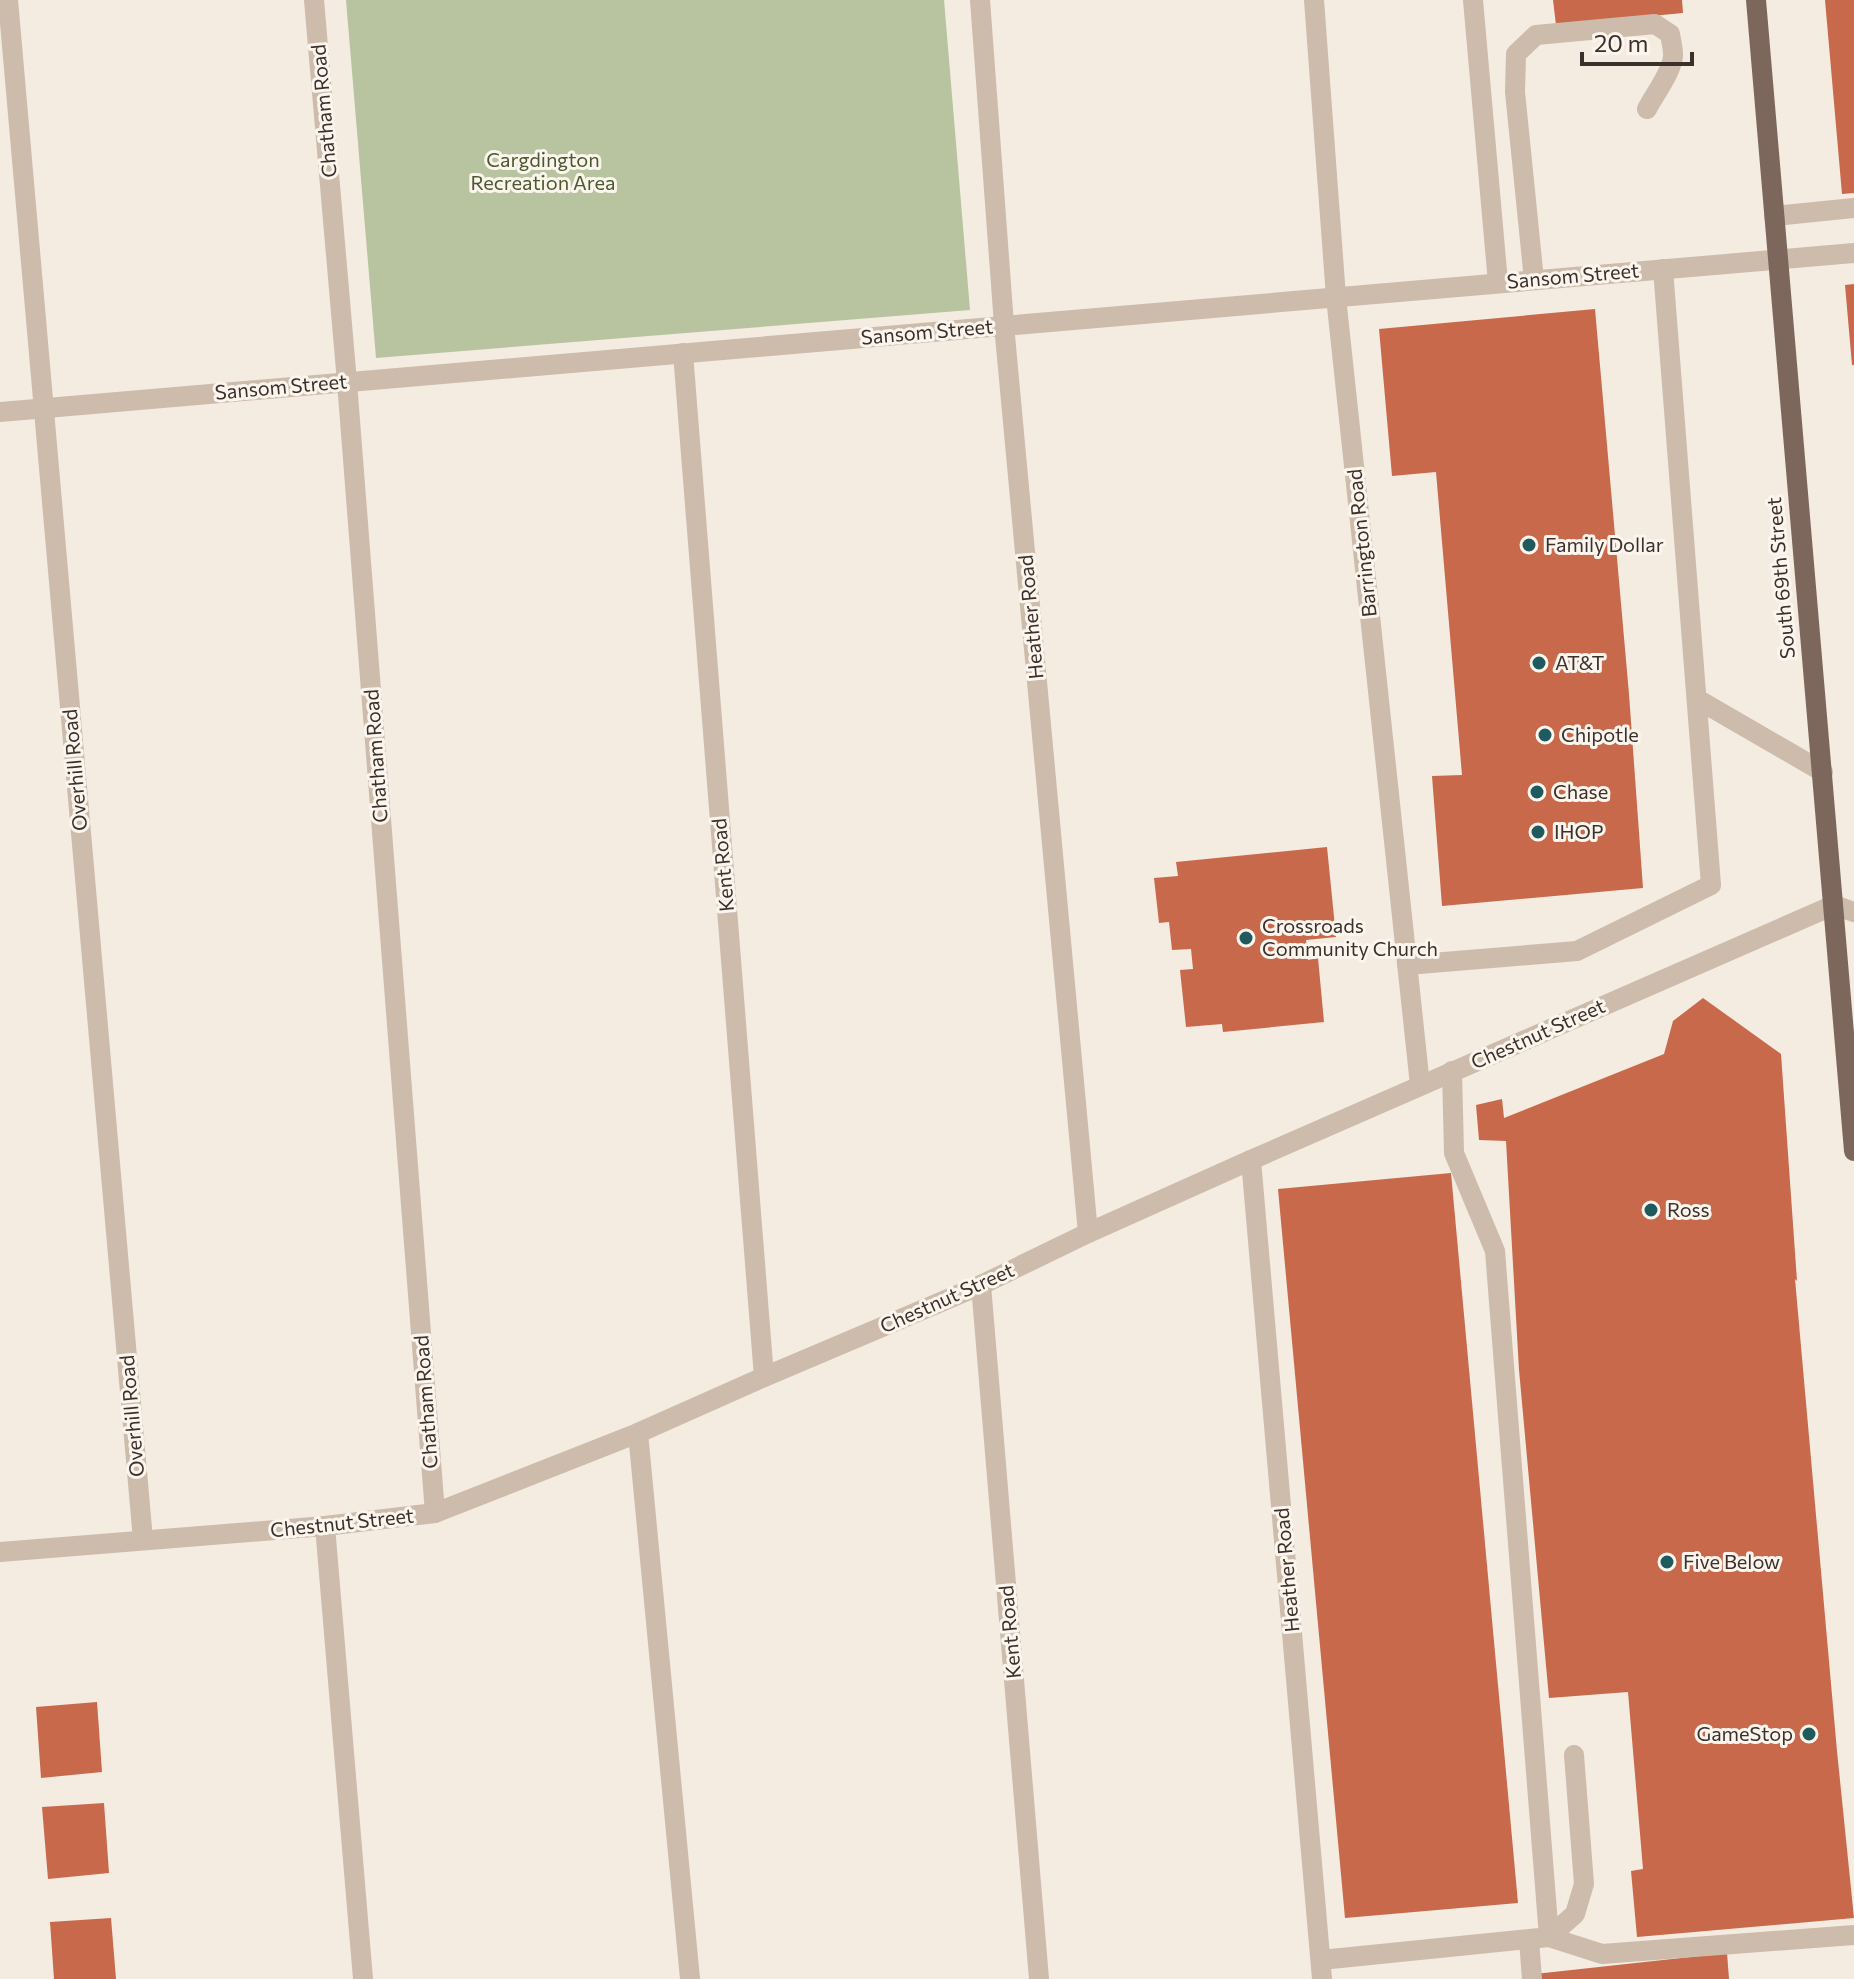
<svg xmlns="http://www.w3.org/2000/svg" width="1854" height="1979" font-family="Commissioner,sans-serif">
	<rect width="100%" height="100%" fill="#f4ebe1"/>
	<!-- green -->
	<polygon fill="#b8c4a0" points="346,0 944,0 970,310 376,358"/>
	<!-- building -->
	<g fill="#c8694b">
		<polygon points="1553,0 1682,0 1683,13 1556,25"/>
		<polygon points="1825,0 1854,0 1854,193 1842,194"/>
		<polygon points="1854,284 1854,365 1852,365 1845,285"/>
		<polygon points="1595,309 1629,694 1643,888 1442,906 1432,776 1462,775 1436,472 1392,476 1379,329"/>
		<polygon points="1327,847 1336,937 1306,940 1308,960 1318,958 1324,1022 1223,1032 1222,1024 1186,1027 1180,970 1193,969 1191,949 1172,950 1169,922 1159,923 1154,878 1178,876 1176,862"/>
		<polygon points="1703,998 1781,1054 1797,1281 1795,1279 1837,1751 1854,1918 1637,1937 1631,1871 1643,1869 1628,1692 1549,1698 1519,1370 1506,1141 1479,1140 1476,1105 1502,1099 1504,1118 1664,1054 1673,1021"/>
		<polygon points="1451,1173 1518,1903 1345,1918 1278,1189"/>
		<polygon points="97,1702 102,1772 41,1778 36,1707"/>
		<polygon points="104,1803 109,1873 48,1879 42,1807"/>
		<polygon points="111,1918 116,1979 54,1979 50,1922"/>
		<polygon points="1727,1953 1729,1979 1536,1979 1535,1974"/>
	</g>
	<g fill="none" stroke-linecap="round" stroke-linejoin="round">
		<!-- minor -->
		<g stroke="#cdbbac" stroke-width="20">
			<polyline points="8,0 143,1540"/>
			<polyline points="314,0 347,382 435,1513"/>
			<polyline points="980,0 1004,325 1088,1233"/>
			<polyline points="1314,0 1336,297 1420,1085"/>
			<polyline points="1473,0 1498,283"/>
			<polyline points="1774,216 1854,208"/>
			<path d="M1534,280L1515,92L1516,54L1536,35L1655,24L1670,34C1671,40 1673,48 1673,54C1674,69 1654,95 1647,109"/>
			<polyline points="683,353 764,1377"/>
			<polyline points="0,412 1854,253"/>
			<polyline points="1697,699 1823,772"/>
			<polyline points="1407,965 1577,951 1711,885 1663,269"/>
			<polyline points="1251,1160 1322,1979"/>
			<polyline points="981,1285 1039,1979"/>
			<polyline points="638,1433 690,1979"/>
			<polyline points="325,1526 363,1979"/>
			<polyline points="0,1552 325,1526 435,1513 638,1433 764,1377 981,1285 1088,1233 1251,1160 1834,905 1854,912"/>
			<polyline points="1549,1937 1602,1954 1854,1935"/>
			<polyline points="1549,1937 1575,1914 1584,1884 1574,1755"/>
			<polyline points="1529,1940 1532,1979"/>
			<polyline points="1321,1960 1549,1937 1495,1251 1454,1153 1452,1071"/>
		</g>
		<!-- major -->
		<polyline stroke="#7d675c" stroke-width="20" points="1756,0 1854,1151"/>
	</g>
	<!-- markers -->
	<g fill="#1f5a5e" stroke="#fbf5ee" stroke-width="3">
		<circle cx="1529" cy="545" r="8"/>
		<circle cx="1539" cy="663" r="8"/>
		<circle cx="1545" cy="735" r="8"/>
		<circle cx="1537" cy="792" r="8"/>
		<circle cx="1538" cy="832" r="8"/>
		<circle cx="1246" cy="938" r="8"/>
		<circle cx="1651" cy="1210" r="8"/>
		<circle cx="1667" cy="1562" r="8"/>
		<circle cx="1809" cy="1734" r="8"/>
	</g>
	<g text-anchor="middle" stroke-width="6" stroke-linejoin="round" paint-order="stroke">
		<!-- street labels -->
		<g font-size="20" fill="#3b302b" stroke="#fbf5ee">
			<text transform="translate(324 111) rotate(-95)" y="7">Chatham Road</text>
			<text transform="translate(1573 276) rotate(-5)" y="7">Sansom Street</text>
			<text transform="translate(927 332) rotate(-5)" y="7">Sansom Street</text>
			<text transform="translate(281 387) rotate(-5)" y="7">Sansom Street</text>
			<text transform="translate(1362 543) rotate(-96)" y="7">Barrington Road</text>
			<text transform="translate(1781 578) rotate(-95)" y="7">South 69th Street</text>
			<text transform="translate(1031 617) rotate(-95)" y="7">Heather Road</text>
			<text transform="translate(376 756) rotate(-94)" y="7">Chatham Road</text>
			<text transform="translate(75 770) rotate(-95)" y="7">Overhill Road</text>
			<text transform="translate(723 865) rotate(-95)" y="7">Kent Road</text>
			<text transform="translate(1538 1034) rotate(-24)" y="7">Chestnut Street</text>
			<text transform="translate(947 1298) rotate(-24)" y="7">Chestnut Street</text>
			<text transform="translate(426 1402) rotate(-94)" y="7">Chatham Road</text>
			<text transform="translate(132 1416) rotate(-95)" y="7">Overhill Road</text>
			<text transform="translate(342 1523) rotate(-6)" y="7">Chestnut Street</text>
			<text transform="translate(1287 1570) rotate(-95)" y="7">Heather Road</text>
			<text transform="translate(1010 1632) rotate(-95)" y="7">Kent Road</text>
		</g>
		<!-- park labels -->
		<g font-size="20" fill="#4a5a2e" stroke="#fbf5ee">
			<text x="543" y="167">Cargdington<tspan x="543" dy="23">Recreation Area</tspan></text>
		</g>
		<!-- poi labels -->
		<g font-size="20" fill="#3b302b" stroke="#fbf5ee" text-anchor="start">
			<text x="1545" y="552">Family Dollar</text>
			<text x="1555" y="670">AT&amp;T</text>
			<text x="1561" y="742">Chipotle</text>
			<text x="1553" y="799">Chase</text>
			<text x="1554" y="839">IHOP</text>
			<text x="1262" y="933">Crossroads<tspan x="1262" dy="23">Community Church</tspan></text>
			<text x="1667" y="1217">Ross</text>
			<text x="1683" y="1569">Five Below</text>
			<text x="1793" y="1741" text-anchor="end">GameStop</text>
		</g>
	</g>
	<!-- scale -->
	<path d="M1582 52v12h110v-12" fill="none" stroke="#3b302b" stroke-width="4"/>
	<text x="1594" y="52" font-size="24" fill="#3b302b" stroke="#fbf5ee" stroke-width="6" paint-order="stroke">20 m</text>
</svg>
